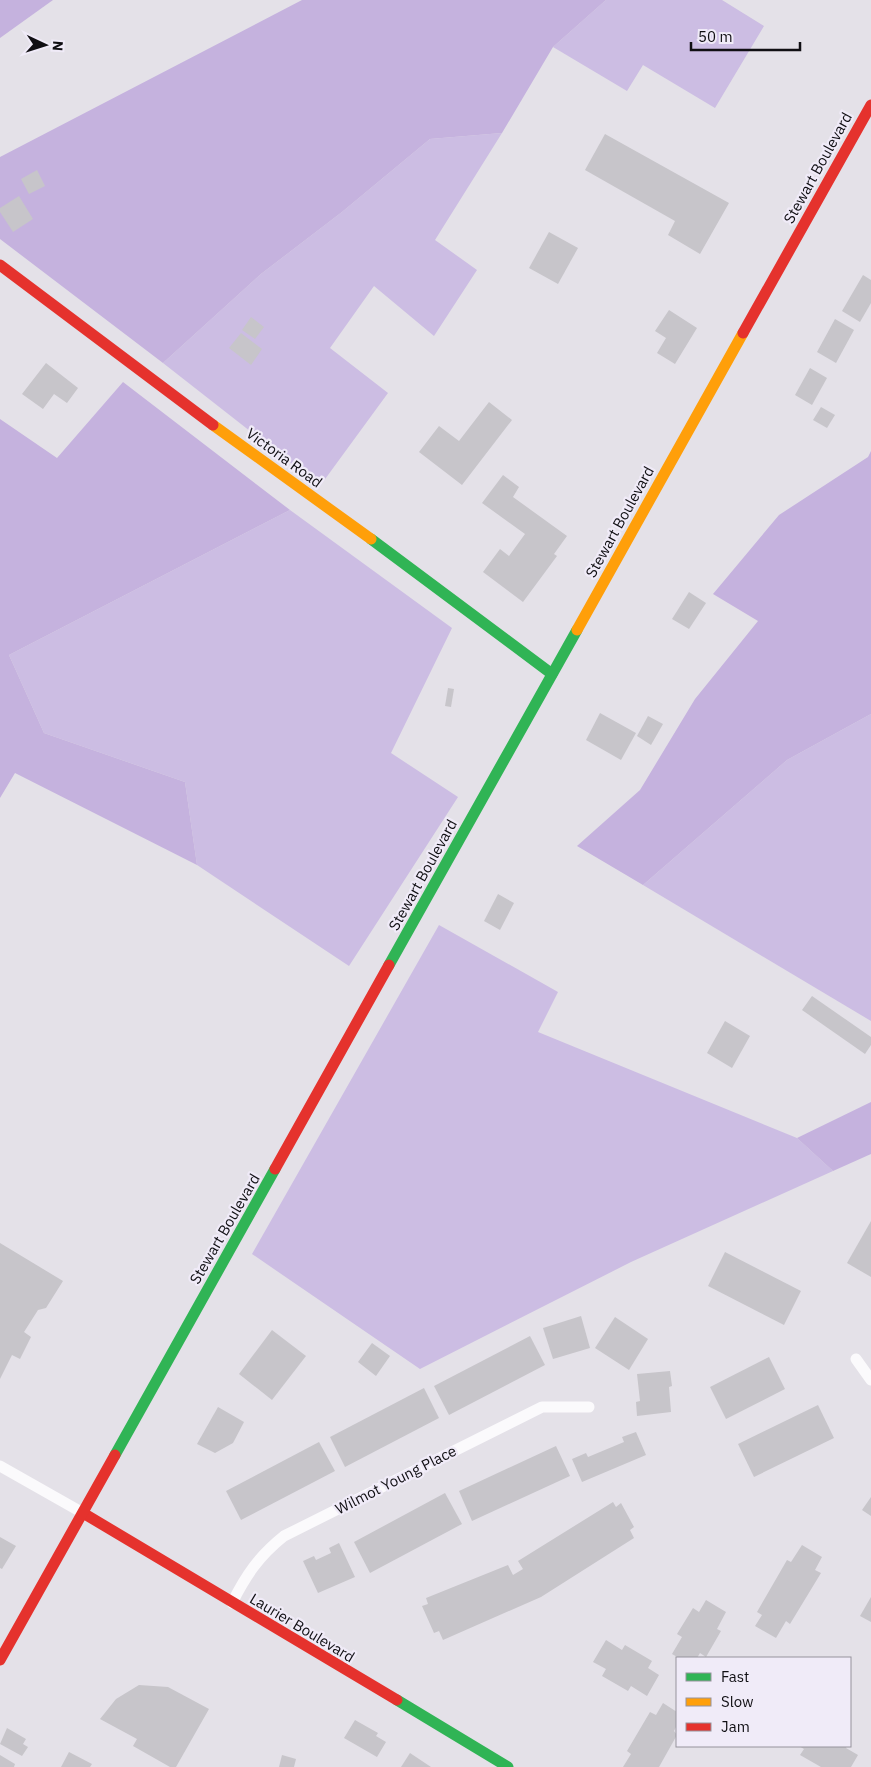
<svg xmlns="http://www.w3.org/2000/svg" width="871" height="1767" font-family="'IBM Plex Sans',sans-serif">
	<rect width="100%" height="100%" fill="#e4e1e8"/>
	<!-- green -->
	<g fill="#ccbde3">
		<polygon points="606,0 722,0 764,26 715,108 643,65 627,91 553,47"/>
		<polygon points="502,133 435,240 477,270 434,336 374,286 330,348 388,393 320,486 163,363 261,274 342,212 430,139"/>
		<polygon points="290,510 452,628 391,753 458,797 349,966 197,865 185,782 44,733 9,655"/>
		<polygon points="871,714 871,1021 643,885 787,760"/>
		<polygon points="439,925 558,992 538,1032 797,1138 833,1171 631,1262 420,1369 252,1254"/>
	</g>
	<!-- forest -->
	<g fill="#c5b2de">
		<polygon points="0,0 53,0 0,38"/>
		<polygon points="302,0 606,0 553,47 502,133 430,139 342,212 261,274 163,363 0,239 0,157"/>
		<polygon points="123,382 290,510 9,655 44,733 185,782 197,865 15,773 0,798 0,419 57,458"/>
		<polygon points="871,451 871,714 787,760 643,885 577,846 640,790 695,699 758,621 713,594 779,515 868,457"/>
		<polygon points="871,1102 871,1154 833,1171 797,1138"/>
	</g>
	<!-- building -->
	<g fill="#c7c5ca">
		<polygon points="605,134 729,203 700,254 668,235 675,221 585,170"/>
		<polygon points="37,170 45,186 29,194 21,179"/>
		<polygon points="19,196 33,219 13,232 0,212 0,208"/>
		<polygon points="549,232 578,248 558,284 529,268"/>
		<polygon points="863,275 871,280 871,303 860,322 842,311"/>
		<polygon points="669,310 697,328 675,364 657,353 666,338 655,331"/>
		<polygon points="251,317 264,327 255,339 242,330"/>
		<polygon points="835,319 854,330 836,363 817,352"/>
		<polygon points="241,333 262,349 251,365 229,348"/>
		<polygon points="46,363 78,388 67,403 54,394 43,409 22,394"/>
		<polygon points="810,368 827,378 812,405 795,395"/>
		<polygon points="489,402 512,420 462,485 419,452 439,426 459,441"/>
		<polygon points="821,407 835,415 827,428 813,420"/>
		<polygon points="503,475 519,487 513,497 567,536 554,554 557,556 523,602 483,572 500,549 509,556 525,534 482,503"/>
		<polygon points="689,592 706,603 689,629 672,619"/>
		<polygon points="448,688 454,689 451,707 445,706"/>
		<polygon points="600,713 636,733 621,760 586,740"/>
		<polygon points="648,716 663,724 651,745 637,736"/>
		<polygon points="498,894 514,903 500,930 484,921"/>
		<polygon points="812,996 871,1037 871,1045 865,1054 802,1010"/>
		<polygon points="725,1021 750,1036 732,1068 707,1053"/>
		<polygon points="871,1221 871,1277 847,1263"/>
		<polygon points="0,1243 63,1281 46,1308 38,1310 24,1332 31,1337 20,1359 12,1355 0,1379"/>
		<polygon points="725,1252 801,1291 784,1325 708,1286"/>
		<polygon points="581,1316 590,1348 553,1359 543,1328"/>
		<polygon points="615,1317 648,1339 629,1370 595,1348"/>
		<polygon points="272,1330 306,1356 272,1400 239,1374"/>
		<polygon points="530,1336 545,1365 449,1415 434,1386"/>
		<polygon points="372,1343 390,1356 376,1376 358,1362"/>
		<polygon points="769,1357 785,1389 726,1419 710,1387"/>
		<polygon points="670,1371 672,1386 669,1387 671,1412 637,1416 636,1402 640,1401 637,1374"/>
		<polygon points="424,1388 439,1418 345,1467 330,1437"/>
		<polygon points="818,1405 834,1438 754,1477 738,1444"/>
		<polygon points="218,1407 244,1422 233,1443 215,1453 197,1444"/>
		<polygon points="636,1432 646,1455 582,1482 572,1459 586,1453 588,1457 624,1442 622,1437"/>
		<polygon points="319,1442 335,1471 241,1520 226,1491"/>
		<polygon points="556,1446 570,1476 472,1521 459,1491"/>
		<polygon points="445,1493 462,1524 370,1573 354,1542"/>
		<polygon points="871,1497 871,1516 862,1510"/>
		<polygon points="613,1502 616,1507 621,1503 634,1527 630,1530 634,1538 541,1597 443,1640 439,1631 434,1633 422,1606 428,1604 426,1598 508,1565 513,1575 523,1569 518,1561"/>
		<polygon points="0,1537 16,1546 2,1569 0,1568"/>
		<polygon points="339,1543 355,1577 318,1593 303,1561 314,1556 316,1560 331,1553 329,1548"/>
		<polygon points="802,1545 822,1557 815,1570 821,1573 790,1624 786,1621 776,1638 755,1626 762,1615 757,1612 787,1560 791,1562"/>
		<polygon points="871,1597 871,1622 860,1616"/>
		<polygon points="706,1600 726,1612 717,1629 721,1631 706,1657 700,1653 697,1658 679,1658 672,1654 682,1637 677,1634 693,1608 699,1612"/>
		<polygon points="606,1640 622,1650 625,1645 652,1661 648,1668 659,1675 647,1696 631,1686 628,1691 602,1676 606,1669 593,1662"/>
		<polygon points="139,1685 168,1687 209,1709 176,1767 170,1767 133,1746 137,1739 100,1719 116,1699"/>
		<polygon points="663,1703 677,1712 677,1725 674,1731 677,1735 659,1767 623,1767 631,1754 627,1751 650,1712 656,1715"/>
		<polygon points="355,1720 378,1733 376,1736 386,1742 377,1757 344,1738"/>
		<polygon points="7,1728 26,1739 23,1744 28,1747 22,1756 0,1744"/>
		<polygon points="799,1746 847,1746 846,1748 858,1755 851,1767 821,1767 800,1755 804,1749"/>
		<polygon points="69,1752 92,1764 90,1767 61,1767"/>
		<polygon points="410,1753 431,1767 401,1767"/>
		<polygon points="0,1755 15,1764 14,1767 0,1767"/>
		<polygon points="282,1755 296,1759 294,1767 279,1767"/>
	</g>
	<g fill="none" stroke-linecap="round" stroke-linejoin="round">
		<!-- street -->
		<g stroke="#fbfafc" stroke-width="11">
			<polyline points="856,1359 871,1380"/>
			<polyline points="0,1466 83,1513"/>
			<path d="M232,1603C246,1575 259,1556 284,1536L542,1407H589"/>
		</g>
		<!-- fast -->
		<g stroke="#30b455" stroke-width="11">
			<polyline points="371,539 552,674"/>
			<polyline points="389,965 577,630"/>
			<polyline points="115,1455 275,1169"/>
			<polyline points="397,1700 508,1767"/>
		</g>
		<!-- slow -->
		<g stroke="#ff9f0a" stroke-width="11">
			<polyline points="213,425 371,539"/>
			<polyline points="577,630 743,333"/>
		</g>
		<!-- jam -->
		<g stroke="#e5322d" stroke-width="11">
			<polyline points="0,265 213,425"/>
			<polyline points="743,333 871,105"/>
			<polyline points="275,1169 389,965"/>
			<polyline points="83,1513 397,1700"/>
			<polyline points="0,1660 115,1455"/>
		</g>
	</g>
	<g text-anchor="middle" stroke-width="4.5" stroke-linejoin="round" paint-order="stroke">
		<!-- street labels -->
		<g font-size="15" fill="#100f13" stroke="#f0ebf8">
			<text transform="translate(818 168) rotate(-61)" y="5">Stewart Boulevard</text>
			<text transform="translate(284 458) rotate(36)" y="5">Victoria Road</text>
			<text transform="translate(620 522) rotate(-61)" y="5">Stewart Boulevard</text>
			<text transform="translate(423 875) rotate(-61)" y="5">Stewart Boulevard</text>
			<text transform="translate(225 1229) rotate(-60)" y="5">Stewart Boulevard</text>
			<text transform="translate(396 1480) rotate(-27)" y="5">Wilmot Young Place</text>
			<text transform="translate(302 1628) rotate(31)" y="5">Laurier Boulevard</text>
		</g>
	</g>
	<!-- legend -->
	<rect x="676" y="1657" width="175" height="90" fill="#f0ebf8" stroke="#96939c"/>
	<rect x="686" y="1673" width="25" height="8" fill="#30b455" stroke="#96939c"/>
	<text x="721" y="1682" font-size="15" fill="#100f13">Fast</text>
	<rect x="686" y="1698" width="25" height="8" fill="#ff9f0a" stroke="#96939c"/>
	<text x="721" y="1707" font-size="15" fill="#100f13">Slow</text>
	<rect x="686" y="1723" width="25" height="8" fill="#e5322d" stroke="#96939c"/>
	<text x="721" y="1732" font-size="15" fill="#100f13">Jam</text>
	<!-- north arrow -->
	<g transform="translate(45 45) rotate(94)" stroke="#f0ebf8" stroke-width="4" paint-order="stroke">
	<path d="M0-4L9 19L0 12L-9 19Z" fill="#100f13"/>
	<text y="-8" font-size="14" font-weight="bold" text-anchor="middle" fill="#100f13">N</text>
	</g>
	<!-- scale -->
	<path d="M691 42v8h109v-8" fill="none" stroke="#100f13" stroke-width="2.5"/>
	<text x="698" y="42" font-size="15" fill="#100f13" stroke="#f0ebf8" stroke-width="4" paint-order="stroke">50 m</text>
</svg>
